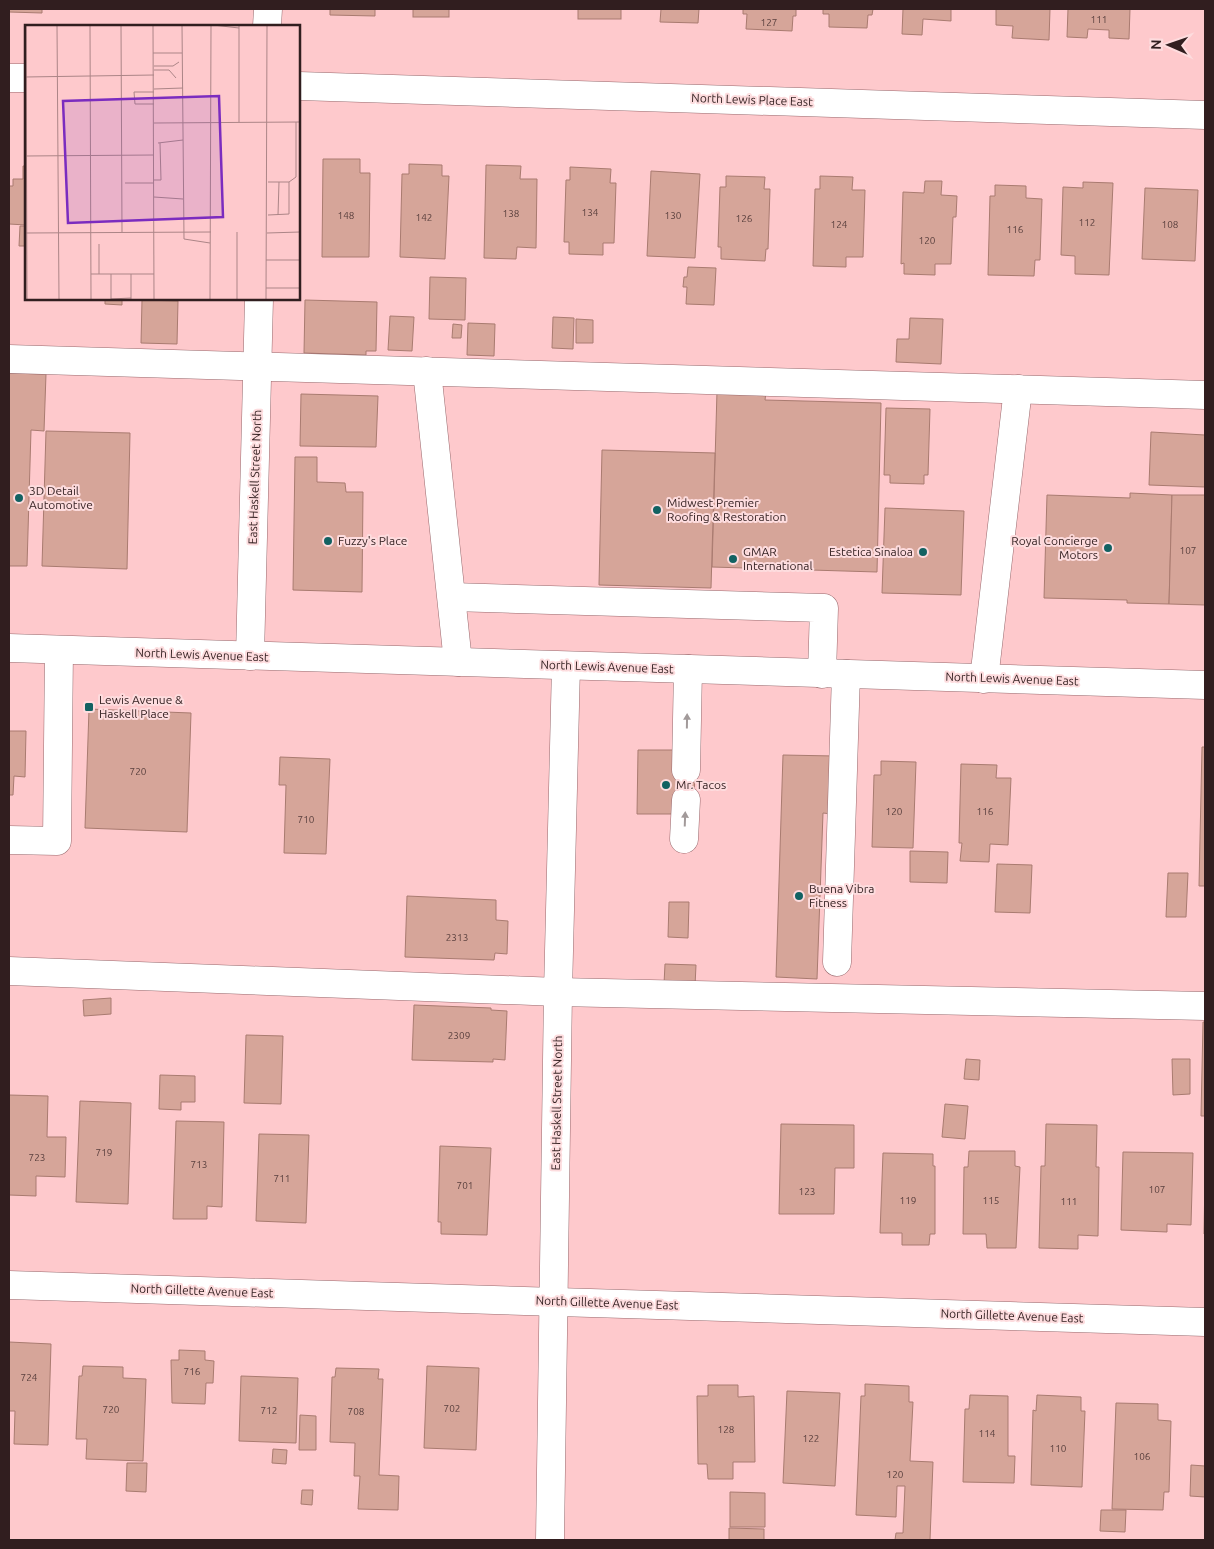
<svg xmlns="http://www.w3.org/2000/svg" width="1214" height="1549" font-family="Ubuntu,sans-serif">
	<rect width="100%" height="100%" fill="#fec9cc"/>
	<!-- building -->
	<g fill="#d6a599" stroke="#a97b70">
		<polygon points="9,9 42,9 42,13 9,12"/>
		<polygon points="330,9 375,9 375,16 330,15"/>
		<rect x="413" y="9" width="36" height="8"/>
		<rect x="578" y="9" width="43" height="10"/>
		<polygon points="661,9 699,9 698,23 660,22"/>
		<polygon points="743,9 796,9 796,16 793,16 792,31 746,29 747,14 743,14"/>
		<polygon points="823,9 873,9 872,15 868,15 867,28 829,27 829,14 823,14"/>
		<polygon points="903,9 951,9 951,21 923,19 922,35 902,34"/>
		<polygon points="996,9 1050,9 1049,40 1012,38 1013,26 996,25"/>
		<polygon points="1068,9 1130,9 1129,39 1109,38 1109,30 1088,29 1087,38 1067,37"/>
		<polygon points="323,159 360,159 360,173 370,173 369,257 322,257"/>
		<polygon points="409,164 442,165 442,176 449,176 445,259 400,257 402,174 409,174"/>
		<polygon points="486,165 521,166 520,179 537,179 536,248 517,247 516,259 484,258"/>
		<polygon points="23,166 26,166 26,225 9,224 9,186 13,186 13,179 23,179"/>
		<polygon points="570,167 611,169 610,183 616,183 614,243 603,243 603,255 569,254 569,242 564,242 566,180 570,180"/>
		<polygon points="651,171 700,174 695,258 647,256"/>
		<polygon points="726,176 765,177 764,189 770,189 768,249 766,249 765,261 721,259 721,247 718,247 720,187 726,187"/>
		<polygon points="820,176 853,177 852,190 865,190 863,257 846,257 846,267 813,266 815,189 820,189"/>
		<polygon points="925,181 942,181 941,195 957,196 956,217 953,217 951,264 935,264 935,275 904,274 904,263 901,264 903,192 924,193"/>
		<polygon points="1083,182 1113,183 1109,275 1075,274 1075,256 1061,255 1063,187 1083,188"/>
		<polygon points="995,185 1026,186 1026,198 1042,199 1040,260 1035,260 1034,276 988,275 990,196 995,196"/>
		<polygon points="1145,188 1198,190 1195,261 1142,259"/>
		<polygon points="20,226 26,226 26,246 19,246"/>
		<polygon points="688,267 716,268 714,305 686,304 687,287 683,287 684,277 687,277"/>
		<polygon points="430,277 466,278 465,320 429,319"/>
		<polygon points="105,299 122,299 122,305 105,304"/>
		<polygon points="142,300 178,301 177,344 141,343"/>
		<polygon points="305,300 377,302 376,351 366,351 366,355 304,353"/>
		<polygon points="390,316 414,317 412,351 388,350"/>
		<polygon points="553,317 574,318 573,349 552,348"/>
		<polygon points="910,318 943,319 941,364 896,362 897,339 909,339"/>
		<polygon points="576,319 593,320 593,343 576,343"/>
		<polygon points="468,323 495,324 494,356 467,355"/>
		<polygon points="453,324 462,325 461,338 452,338"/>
		<polygon points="9,373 46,374 44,431 31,430 27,566 9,566"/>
		<polygon points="717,391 766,392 765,400 881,403 877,572 712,567"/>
		<polygon points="301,394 378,396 376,447 300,446"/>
		<polygon points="886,408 930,409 928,475 924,475 924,484 890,483 890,475 884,475"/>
		<polygon points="46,431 130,433 127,569 42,566"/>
		<polygon points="1151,432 1205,435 1205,487 1149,485"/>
		<polygon points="602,450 715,453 711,588 599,585"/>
		<polygon points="295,457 317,457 317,482 345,483 346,492 363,492 362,592 293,590"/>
		<polygon points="1130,493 1172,495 1169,604 1127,603 1127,600 1044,598 1047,495 1130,498"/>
		<polygon points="1172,495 1205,495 1205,605 1169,604"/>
		<polygon points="885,508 964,511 961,595 882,593"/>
		<polygon points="89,709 191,713 187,832 85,828"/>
		<polygon points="9,731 26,731 25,777 14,776 13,795 9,795"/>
		<polygon points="1202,747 1205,747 1205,886 1199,886"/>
		<polygon points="638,750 678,750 695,770 694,800 677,814 637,814"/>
		<polygon points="783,755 834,756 832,814 823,813 817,979 776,977"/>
		<polygon points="280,757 330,759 326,854 284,853 286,785 279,785"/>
		<polygon points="881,761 916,762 913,848 872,847 874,775 881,775"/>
		<polygon points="961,764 997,765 996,778 1011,778 1008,845 990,844 989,862 960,861 962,843 959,843"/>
		<polygon points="910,851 948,852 947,883 910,882"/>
		<polygon points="997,864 1032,865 1030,913 995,912"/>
		<polygon points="1168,873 1188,873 1186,917 1166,917"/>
		<polygon points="407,896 496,900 496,920 508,921 507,954 495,953 494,960 405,957"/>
		<polygon points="669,902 689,902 688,938 668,937"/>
		<polygon points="665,964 696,965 695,986 664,984"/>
		<polygon points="111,998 111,1014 84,1016 83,1000"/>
		<polygon points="414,1005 491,1008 491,1010 507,1011 505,1060 493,1059 493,1062 412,1060"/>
		<polygon points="1203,1022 1205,1022 1205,1116 1201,1116"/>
		<polygon points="246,1035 283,1036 281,1104 244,1103"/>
		<polygon points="966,1059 980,1060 979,1080 964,1079"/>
		<polygon points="1172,1059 1190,1059 1190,1094 1173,1095"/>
		<polygon points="160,1075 195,1076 195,1102 181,1102 181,1110 159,1109"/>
		<polygon points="9,1095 48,1096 47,1137 66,1137 65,1177 36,1176 36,1196 9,1195"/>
		<polygon points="80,1101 131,1103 128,1204 76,1202"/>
		<polygon points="945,1104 968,1106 965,1139 942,1137"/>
		<polygon points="176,1121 224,1122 222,1207 207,1206 207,1219 173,1219"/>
		<polygon points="781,1124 854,1125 854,1168 835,1168 834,1214 779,1214"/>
		<polygon points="1046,1124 1097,1125 1096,1167 1099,1167 1098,1236 1078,1235 1078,1249 1039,1248 1041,1166 1045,1166"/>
		<polygon points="259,1134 309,1135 306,1223 256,1221"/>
		<polygon points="440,1146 491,1148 487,1235 441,1234 441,1222 438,1222"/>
		<polygon points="969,1151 1015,1151 1015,1166 1020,1167 1016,1248 987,1248 986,1234 963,1234 964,1167 968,1167"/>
		<polygon points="1123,1152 1193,1153 1191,1225 1167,1224 1167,1232 1121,1230"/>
		<polygon points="883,1153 933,1154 933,1166 935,1166 935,1234 930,1234 929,1245 902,1245 902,1233 880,1233"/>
		<polygon points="1205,1176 1205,1234 1204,1234"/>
		<polygon points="9,1342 51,1344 48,1445 14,1444 15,1411 9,1411"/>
		<polygon points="179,1350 205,1351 205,1360 214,1361 213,1383 206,1383 205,1404 172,1403 171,1360 179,1360"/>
		<polygon points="83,1366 123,1367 123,1378 146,1379 143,1461 86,1459 87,1439 76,1439 79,1376 82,1376"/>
		<polygon points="427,1366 479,1368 476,1450 424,1448"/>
		<polygon points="336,1368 379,1369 378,1379 383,1379 379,1475 399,1476 398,1510 358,1509 360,1476 354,1476 355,1443 330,1442 332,1377 335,1377"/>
		<polygon points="241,1376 298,1378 296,1443 239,1441"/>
		<polygon points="865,1384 909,1386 909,1402 913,1402 910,1461 933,1462 930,1540 895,1540 896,1533 903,1533 905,1486 897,1486 896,1517 856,1515 861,1396 865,1396"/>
		<polygon points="708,1385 738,1385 738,1397 754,1396 755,1462 733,1462 733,1479 708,1479 707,1464 698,1464 697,1396 708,1396"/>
		<polygon points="787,1391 840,1393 835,1486 783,1483"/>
		<polygon points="970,1395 1008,1396 1008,1456 1015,1456 1014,1483 963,1482 965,1409 969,1409"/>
		<polygon points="1037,1395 1081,1397 1081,1411 1085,1411 1082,1487 1031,1485 1033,1410 1036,1411"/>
		<polygon points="1116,1403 1158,1404 1158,1420 1171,1421 1169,1492 1164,1492 1163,1510 1112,1509"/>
		<polygon points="300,1415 316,1416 316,1450 299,1450"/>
		<polygon points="273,1449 287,1450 286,1464 272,1463"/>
		<polygon points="127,1463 147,1463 146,1492 126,1491"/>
		<polygon points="1191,1465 1205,1466 1205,1497 1190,1496"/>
		<polygon points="302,1490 313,1490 312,1505 301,1504"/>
		<polygon points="730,1492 765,1493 765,1527 730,1527"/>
		<polygon points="1101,1510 1126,1510 1125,1532 1100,1531"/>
		<polygon points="729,1528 764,1529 764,1540 729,1540"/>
	</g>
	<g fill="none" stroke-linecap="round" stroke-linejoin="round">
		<defs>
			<g id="minor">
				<polyline points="267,26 268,9"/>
				<polyline points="9,78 26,78"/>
				<polyline points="299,86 1205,115"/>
				<polyline points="9,359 1205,395"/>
				<polyline points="427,371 458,662"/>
				<polyline points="452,597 824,608 822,674"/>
				<polyline points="250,656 259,299"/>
				<polyline points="984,679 1018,389"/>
				<polyline points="686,770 688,669"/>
				<polyline points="684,839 686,800"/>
				<polyline points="9,840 57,841 59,650"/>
				<polyline points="837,962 846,674"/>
				<polyline points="9,971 558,992 1205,1006"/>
				<polyline points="9,1285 1205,1322"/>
				<polyline points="550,1540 558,992 566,666"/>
			</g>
			<polyline id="major" points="9,648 1205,685"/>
		</defs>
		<!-- minor casing -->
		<use href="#minor" stroke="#98696d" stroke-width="29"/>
		<!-- major casing -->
		<use href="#major" stroke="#98696d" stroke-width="29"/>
		<!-- minor -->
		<use href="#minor" stroke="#fff" stroke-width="28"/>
		<!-- major -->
		<use href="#major" stroke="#fff" stroke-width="28"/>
	</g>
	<!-- one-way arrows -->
	<defs><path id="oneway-solid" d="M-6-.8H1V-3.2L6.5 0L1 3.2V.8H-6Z" transform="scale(1.25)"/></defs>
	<g fill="#a29a9a">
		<use href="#oneway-solid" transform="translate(687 721) rotate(-89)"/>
		<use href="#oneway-solid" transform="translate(685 819) rotate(-88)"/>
	</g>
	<!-- markers -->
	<g fill="#126262" stroke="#fddcde" stroke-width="2">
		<circle cx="19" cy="498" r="5"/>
		<circle cx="657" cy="510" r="5"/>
		<circle cx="328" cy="541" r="5"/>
		<circle cx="1108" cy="548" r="5"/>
		<circle cx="923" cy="552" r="5"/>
		<circle cx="733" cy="559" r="5"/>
		<rect x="84" y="702" width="10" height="10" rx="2.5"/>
		<circle cx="666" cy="785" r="5"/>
		<circle cx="799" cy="896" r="5"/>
	</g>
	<g text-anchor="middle" stroke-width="4" stroke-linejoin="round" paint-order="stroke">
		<!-- number labels -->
		<g font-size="10" fill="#5a403e">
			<text x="1099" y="23">111</text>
			<text x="769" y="26">127</text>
			<text x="590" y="216">134</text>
			<text x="511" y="217">138</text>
			<text x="346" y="219">148</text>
			<text x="673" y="219">130</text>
			<text x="424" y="221">142</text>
			<text x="744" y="222">126</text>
			<text x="1087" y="226">112</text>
			<text x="839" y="228">124</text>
			<text x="1170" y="228">108</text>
			<text x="1015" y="233">116</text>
			<text x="927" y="244">120</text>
			<text x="1188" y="554">107</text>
			<text x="138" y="775">720</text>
			<text x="894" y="815">120</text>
			<text x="985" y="815">116</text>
			<text x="306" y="823">710</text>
			<text x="457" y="941">2313</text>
			<text x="459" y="1039">2309</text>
			<text x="104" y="1156">719</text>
			<text x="37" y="1161">723</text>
			<text x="199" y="1168">713</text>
			<text x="282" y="1182">711</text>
			<text x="465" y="1189">701</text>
			<text x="1157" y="1193">107</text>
			<text x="807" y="1195">123</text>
			<text x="908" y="1204">119</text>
			<text x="991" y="1204">115</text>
			<text x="1069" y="1205">111</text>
			<text x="192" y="1375">716</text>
			<text x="29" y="1381">724</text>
			<text x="452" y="1412">702</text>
			<text x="111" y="1413">720</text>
			<text x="269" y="1414">712</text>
			<text x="356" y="1415">708</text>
			<text x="726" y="1433">128</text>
			<text x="987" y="1437">114</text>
			<text x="811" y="1442">122</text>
			<text x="1058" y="1452">110</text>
			<text x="1142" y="1460">106</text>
			<text x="895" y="1478">120</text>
		</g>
		<!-- street labels -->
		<g font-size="12" fill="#311e1f" stroke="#fddcde">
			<text transform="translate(752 100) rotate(2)" y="4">North Lewis Place East</text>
			<text transform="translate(255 477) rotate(-88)" y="4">East Haskell Street North</text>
			<text transform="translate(202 655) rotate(2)" y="4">North Lewis Avenue East</text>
			<text transform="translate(607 667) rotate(2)" y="4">North Lewis Avenue East</text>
			<text transform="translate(1012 679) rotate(2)" y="4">North Lewis Avenue East</text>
			<text transform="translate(557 1103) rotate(-89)" y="4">East Haskell Street North</text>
			<text transform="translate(202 1291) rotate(2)" y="4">North Gillette Avenue East</text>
			<text transform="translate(607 1303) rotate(2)" y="4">North Gillette Avenue East</text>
			<text transform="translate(1012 1316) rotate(2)" y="4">North Gillette Avenue East</text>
		</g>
		<!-- poi labels -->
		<g font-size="12" fill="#311e1f" stroke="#fddcde" text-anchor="start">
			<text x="29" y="495">3D Detail<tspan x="29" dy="14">Automotive</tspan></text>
			<text x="667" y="507">Midwest Premier<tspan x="667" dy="14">Roofing &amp; Restoration</tspan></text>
			<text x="338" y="545">Fuzzy's Place</text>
			<text x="1098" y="545" text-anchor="end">Royal Concierge<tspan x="1098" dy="14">Motors</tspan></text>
			<text x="743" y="556">GMAR<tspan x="743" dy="14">International</tspan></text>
			<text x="913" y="556" text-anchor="end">Estetica Sinaloa</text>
			<text x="99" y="704">Lewis Avenue &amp;<tspan x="99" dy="14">Haskell Place</tspan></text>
			<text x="676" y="789">Mr. Tacos</text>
			<text x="809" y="893">Buena Vibra<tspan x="809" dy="14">Fitness</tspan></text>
		</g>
	</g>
	<!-- overview -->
	<g transform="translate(25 25)">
		<rect width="275" height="275" fill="#fec9cc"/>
		<path fill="none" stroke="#ac8587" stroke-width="1" d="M1,0L2,275M32,0L34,275M65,0L66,275M96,0L97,207M128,0L129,275M157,0L159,214L185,218M188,0L214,3M214,0V97M128,28H157M129,41H148L154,37M129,45H144L151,53M0,52L129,50M129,64L158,63M129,67H109L110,79H129M275,97V48M129,98L275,97M133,118L158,115M0,131L129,130M129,155H136L135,118M264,157L271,152V97M100,158H129M129,172L158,174M243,190L264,189V157H243M253,190L254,157M212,207V275M0,208L186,207M242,208L275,207M74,219V249M241,235H275M66,249H129M86,249V275M106,249V275M241,263H275M86,274L106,273M185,275L186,0M241,275L242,0"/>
		<path fill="#7b2cbf" fill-opacity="0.15" stroke="#7b2cbf" stroke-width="2.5" d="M194,71L198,192L43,198L38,76Z"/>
		<rect width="275" height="275" fill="none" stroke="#311e1f" stroke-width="2.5"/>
	</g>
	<!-- border -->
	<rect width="1214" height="1549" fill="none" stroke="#311e1f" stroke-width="20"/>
	<!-- north arrow -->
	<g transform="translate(1169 45) rotate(272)" stroke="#fddcde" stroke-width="4" paint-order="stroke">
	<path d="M0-4L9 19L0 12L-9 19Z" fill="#311e1f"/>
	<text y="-8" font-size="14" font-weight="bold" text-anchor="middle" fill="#311e1f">N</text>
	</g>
</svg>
